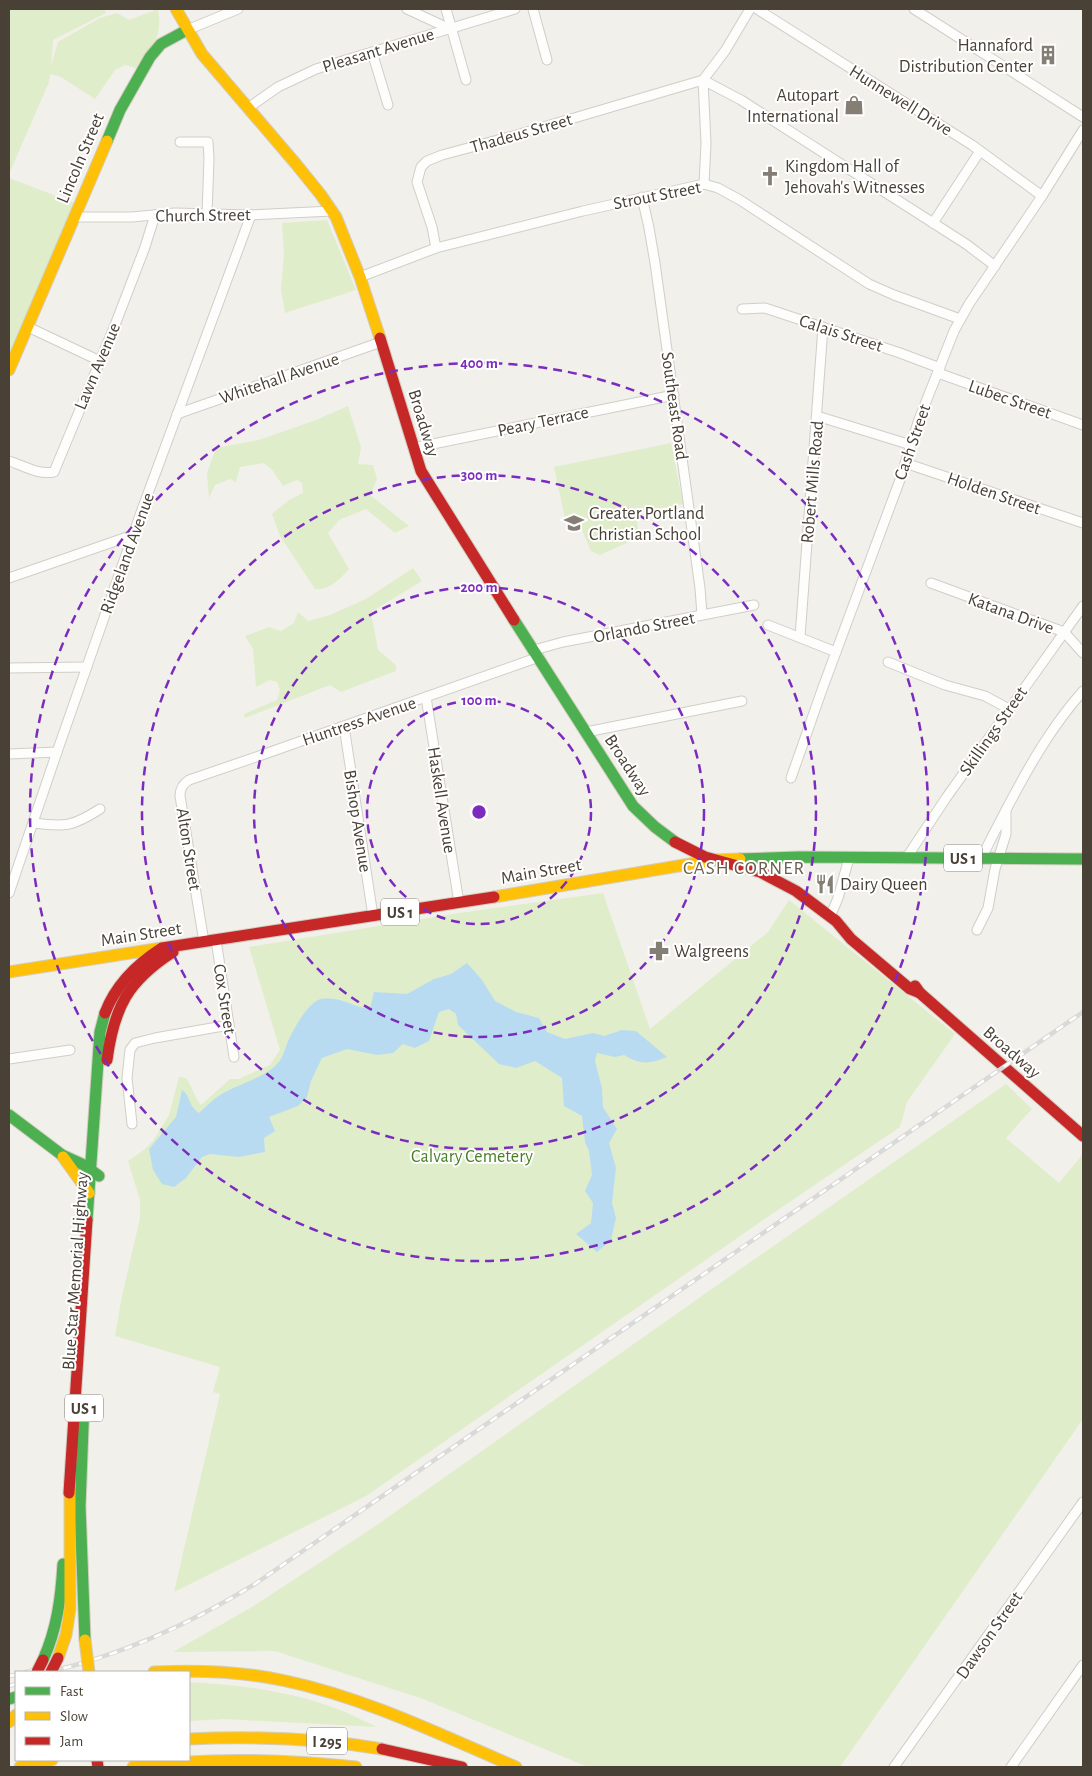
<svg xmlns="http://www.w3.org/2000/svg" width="1092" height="1776" font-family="'Alegreya Sans',sans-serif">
	<rect width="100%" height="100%" fill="#f2f0eb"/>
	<!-- green -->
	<g fill="#dfedca">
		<path d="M9,9H104L106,13L53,40L51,66L58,42L100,18L117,13L129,20L158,9C163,38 152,46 136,68L125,65L115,70L95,99L61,77L50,74L49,82L9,174Z"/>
		<polygon points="9,178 80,205 9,370"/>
		<polygon points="327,220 356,290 285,313 281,289 284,255 282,223"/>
		<path d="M348,406L361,447L358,464L373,465L377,479L370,495L409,526L395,533L366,509L339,520L328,533L349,569C340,579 329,591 315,589L280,536L272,514L289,500L303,493L302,483L297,480L283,486L273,471L264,463L240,467L236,482L230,479L215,485L209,498L207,473L216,448L259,440L316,420Z"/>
		<polygon points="671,443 683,504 635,514 640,537 600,555 591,551 580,525 567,528 554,467"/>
		<polygon points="413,568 422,581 371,612 378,650 396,665 396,671 341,692 330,685 245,718 244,714 277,700 280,690 277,682 270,680 256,687 253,649 245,636 269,627 281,631 294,623 298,612 308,621 330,615 366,599"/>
		<path d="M603,893L650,1029L768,932L789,900L955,1034L907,1102L900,1127L769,1216L366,1496L174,1592L220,1394L213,1392L220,1367L115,1336L122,1296L140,1218V1200L128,1161L145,1149L153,1141L169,1115L179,1077L186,1078C193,1087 194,1097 201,1105L230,1079H239L270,1065L280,1050L249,947L459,913Z"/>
		<polygon points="1006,1084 1032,1109 1006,1138 1059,1183 1083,1154 1083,1419 840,1767 588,1767 423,1699 275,1651 173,1652 252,1607 374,1527 716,1286"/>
		<path d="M189,1682C237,1685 286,1690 332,1707C347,1712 362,1720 377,1727L224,1719L189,1721Z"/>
	</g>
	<!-- water -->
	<path fill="#b9dbf1" d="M467,963L482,980L495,1001L516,1012L539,1018L547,1032L565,1039L593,1033L604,1036L622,1030L636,1031L667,1057C650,1064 640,1065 624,1055L615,1057L597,1053L595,1061L602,1088L603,1107L617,1129L609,1143L616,1168L612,1203L616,1218L611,1240L597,1252L576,1234L591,1223L593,1203L585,1191L592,1175L589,1151L585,1142L582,1116L564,1106L562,1078L535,1061L516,1068L499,1064L458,1025L456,1014L449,1009L439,1012L429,1041L415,1048L403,1044L393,1053L377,1055L347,1049L322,1058L311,1081L307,1097L298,1106L269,1117L275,1131L264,1138L265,1152L239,1157L210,1154L202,1157L186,1178L174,1187L162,1184L153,1170L149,1149L176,1117L182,1090C191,1096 187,1104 199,1113C206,1107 212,1100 220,1095C234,1086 266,1077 277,1064C283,1058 284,1051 287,1044C292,1031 308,1002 321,999C338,995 353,1007 370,1009L374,992L407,994L434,979L451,974Z"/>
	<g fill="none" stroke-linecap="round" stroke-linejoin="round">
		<defs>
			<g id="street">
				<polyline points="407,9 450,29"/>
				<polyline points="446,9 466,80"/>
				<polyline points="533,9 547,60"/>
				<polyline points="757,9 972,145 1042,196"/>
				<polyline points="914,9 1083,117"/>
				<polyline points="187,30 238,9"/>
				<polyline points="372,52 388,105"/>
				<polyline points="248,108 278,87 316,69 515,9"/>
				<polyline points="180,142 208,142 209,158 207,214"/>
				<polyline points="704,184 706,143 703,80 725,51 750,9"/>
				<polyline points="642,197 649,228 655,263 700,588 702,615"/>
				<polyline points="74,217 132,217 175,213 251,215 332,211"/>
				<polyline points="933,223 980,151"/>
				<polyline points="436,248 432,227 417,182 421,167 427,161 442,155 513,136 703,80 741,100 966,244 995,266"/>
				<polyline points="360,277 436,248 583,211 704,184 718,188 740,200 869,284 894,295 960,319"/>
				<polyline points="742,309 765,308 900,353 940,368"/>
				<polyline points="28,327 100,361"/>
				<polyline points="938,373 1083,425"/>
				<polyline points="177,414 381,342"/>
				<polyline points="817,416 911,445"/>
				<polyline points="413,448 674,395"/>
				<path d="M9,461C25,466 37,475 54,472L115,325L145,247L155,215"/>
				<polyline points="905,463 1083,523"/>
				<polyline points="9,578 133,535"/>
				<polyline points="931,583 1064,632 1083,653"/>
				<polyline points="768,625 836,652"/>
				<polyline points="800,637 823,327"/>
				<polyline points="534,650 563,642 754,605"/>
				<polyline points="888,662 945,685 985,696 1009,709"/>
				<polyline points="9,668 87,667"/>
				<polyline points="426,697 459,903"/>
				<polyline points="344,726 373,916"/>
				<polyline points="586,732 742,701"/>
				<polyline points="9,754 57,752"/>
				<polyline points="791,778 823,687 901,477 918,422 954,331 969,304 1042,196 1083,130"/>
				<path d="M33,823C65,827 72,827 100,809"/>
				<polyline points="907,857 946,798 1083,606"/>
				<path d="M982,858C989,841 998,826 1006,810C1028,768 1051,727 1083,691"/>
				<polyline points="9,893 57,752 140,515 251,215"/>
				<polyline points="830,917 838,898 849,858"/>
				<polyline points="977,930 988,908 995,869 1006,834 1006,811"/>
				<polyline points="216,940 234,1057"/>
				<path d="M204,942L180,796C180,788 183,784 189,780L259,756L539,657"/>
				<polyline points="9,1059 70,1050"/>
				<polyline points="132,1124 127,1078 130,1050 135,1043 155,1038 229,1025"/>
				<polyline points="894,1767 1083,1502"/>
				<polyline points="1011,1767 1083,1665"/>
			</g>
			<g id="fast">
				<polyline points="107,141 120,110 150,57 161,44 187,30"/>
				<polyline points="514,620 633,806 655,827 675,842"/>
				<polyline points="740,859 799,857 1083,859"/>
				<polyline points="9,1115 62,1155 84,1165 99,1176"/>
				<polyline points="87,1220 100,1032 105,1013"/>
				<polyline points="84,1401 80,1506 85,1640"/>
				<path d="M43,1660C57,1629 61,1598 63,1564"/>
				<polyline points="9,1699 16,1697"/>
			</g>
			<g id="slow">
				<polyline points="176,9 202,54 296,164 321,195 336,217 360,277 380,338"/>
				<polyline points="9,370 107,141"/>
				<polyline points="494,897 714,860 740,859"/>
				<polyline points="9,972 162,948"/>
				<polyline points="63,1157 89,1193"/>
				<polyline points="58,1658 66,1635 70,1609 70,1483"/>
				<path d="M154,1672C198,1670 242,1671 286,1681C366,1698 441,1735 516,1767"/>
				<polyline points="9,1722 16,1715"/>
				<path d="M189,1739C254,1736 318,1738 382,1749"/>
				<polyline points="20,1767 52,1760"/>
				<path d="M133,1767C208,1757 281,1759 356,1767"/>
			</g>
			<g id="jam">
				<polyline points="380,338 421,471 514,620"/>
				<polyline points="675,842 705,857 760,872 796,891 836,921 851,939 910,989 920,993"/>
				<polyline points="915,986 920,993 1083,1136"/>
				<path d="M105,1013C116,984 137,964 162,948L494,897"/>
				<path d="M107,1060C114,1007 128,981 173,952"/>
				<polyline points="69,1493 87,1220"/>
				<polyline points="382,1749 462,1767"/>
				<polyline points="97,1760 98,1767"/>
			</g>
		</defs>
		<!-- street casing -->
		<use href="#street" stroke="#d0cec8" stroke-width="11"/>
		<!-- fast casing -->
		<use href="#fast" stroke="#d2cdc1" stroke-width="13"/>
		<!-- slow casing -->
		<use href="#slow" stroke="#d2cdc1" stroke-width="13"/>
		<!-- jam casing -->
		<use href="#jam" stroke="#d2cdc1" stroke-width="13"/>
		<!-- street -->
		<use href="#street" stroke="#fdfdfc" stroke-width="9"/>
		<!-- fast -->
		<use href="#fast" stroke="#4caf50" stroke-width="11"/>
		<!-- slow -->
		<use href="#slow" stroke="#ffc107" stroke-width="11"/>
		<!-- jam -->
		<use href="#jam" stroke="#c62828" stroke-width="11"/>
		<defs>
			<g id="rail">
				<polyline points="26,1672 55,1665"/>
				<path d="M48,1672C123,1655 190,1624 255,1584L1083,1012"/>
				<polyline points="9,1676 16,1675"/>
				<polyline points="9,1686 16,1684"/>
			</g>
		</defs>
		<!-- rail casing -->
		<use href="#rail" stroke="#d9d9d8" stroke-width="4.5"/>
		<!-- rail -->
		<use href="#rail" stroke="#fff" stroke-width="2.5" stroke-dasharray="8" stroke-linecap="butt"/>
		<defs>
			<polyline id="slow-bridge" points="85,1640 89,1672"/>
			<g id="jam-bridge">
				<polyline points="37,1672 43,1660"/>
				<polyline points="51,1672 58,1658"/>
			</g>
		</defs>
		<!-- slow-bridge casing -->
		<use href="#slow-bridge" stroke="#d5ccb7" stroke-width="13" stroke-linecap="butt"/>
		<!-- jam-bridge casing -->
		<use href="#jam-bridge" stroke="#d5ccb7" stroke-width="13" stroke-linecap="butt"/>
		<!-- slow-bridge -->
		<use href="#slow-bridge" stroke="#ffc107" stroke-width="11"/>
		<!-- jam-bridge -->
		<use href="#jam-bridge" stroke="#c62828" stroke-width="11"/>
	</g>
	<!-- distance rings -->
	<g fill="none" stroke="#7b2cbf" stroke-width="2.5" stroke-dasharray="9 6">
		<circle cx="479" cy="812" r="112"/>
		<circle cx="479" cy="812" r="225"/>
		<circle cx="479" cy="812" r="337"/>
		<circle cx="479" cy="812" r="449"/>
	</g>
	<!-- icons -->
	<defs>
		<symbol id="building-bare" viewBox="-9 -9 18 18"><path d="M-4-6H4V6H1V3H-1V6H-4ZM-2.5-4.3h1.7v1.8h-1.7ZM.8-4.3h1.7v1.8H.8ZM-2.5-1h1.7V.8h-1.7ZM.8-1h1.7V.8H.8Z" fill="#847e75" stroke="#fff" stroke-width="2.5" paint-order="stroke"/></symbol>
		<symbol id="shop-bare" viewBox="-9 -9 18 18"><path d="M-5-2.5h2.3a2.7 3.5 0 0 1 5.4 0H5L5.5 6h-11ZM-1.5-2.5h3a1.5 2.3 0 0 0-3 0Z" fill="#847e75" stroke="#fff" stroke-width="2.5" paint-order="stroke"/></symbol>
		<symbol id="church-bare" viewBox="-9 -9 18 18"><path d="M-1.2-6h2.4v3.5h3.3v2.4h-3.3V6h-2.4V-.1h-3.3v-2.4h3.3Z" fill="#847e75" stroke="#fff" stroke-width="2.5" paint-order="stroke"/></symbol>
		<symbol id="school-bare" viewBox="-9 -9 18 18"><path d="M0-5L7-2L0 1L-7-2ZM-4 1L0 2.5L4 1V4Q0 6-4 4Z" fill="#847e75" stroke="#fff" stroke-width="2.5" paint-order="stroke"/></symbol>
		<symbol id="restaurant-bare" viewBox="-9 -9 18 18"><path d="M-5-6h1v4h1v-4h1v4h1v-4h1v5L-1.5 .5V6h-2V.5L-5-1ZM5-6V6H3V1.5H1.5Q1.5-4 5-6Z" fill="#847e75" stroke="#fff" stroke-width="2.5" paint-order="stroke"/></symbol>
		<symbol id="pharmacy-bare" viewBox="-9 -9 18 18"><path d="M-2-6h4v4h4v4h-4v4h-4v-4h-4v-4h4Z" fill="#847e75" stroke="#fff" stroke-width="2.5" paint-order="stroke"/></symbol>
	</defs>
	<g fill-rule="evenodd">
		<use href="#building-bare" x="1034" y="41" width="28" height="28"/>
		<use href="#shop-bare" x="840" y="91" width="28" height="28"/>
		<use href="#church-bare" x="756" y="162" width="28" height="28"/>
		<use href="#school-bare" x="560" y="509" width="28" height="28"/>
		<use href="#restaurant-bare" x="811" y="870" width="28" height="28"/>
		<use href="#pharmacy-bare" x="645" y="937" width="28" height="28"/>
	</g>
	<g text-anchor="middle" stroke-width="4" stroke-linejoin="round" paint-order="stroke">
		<!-- shield labels -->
		<g fill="#fff" stroke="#807a72" stroke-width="1">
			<rect x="944" y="844.5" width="38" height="27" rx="4"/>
			<rect x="381" y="898.5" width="38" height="27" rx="4"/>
			<rect x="65" y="1394.5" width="38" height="27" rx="4"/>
			<rect x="307" y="1727.5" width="40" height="27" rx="4"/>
		</g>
		<g font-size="16" font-weight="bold" fill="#494136">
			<text x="963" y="864">US 1</text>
			<text x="400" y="918">US 1</text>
			<text x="84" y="1414">US 1</text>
			<text x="327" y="1747">I 295</text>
		</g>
		<!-- poi labels -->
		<g font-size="18" fill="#494136" stroke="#fff" text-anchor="start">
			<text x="1033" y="51" text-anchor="end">Hannaford<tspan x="1033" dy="21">Distribution Center</tspan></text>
			<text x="839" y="101" text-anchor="end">Autopart<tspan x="839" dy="21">International</tspan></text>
			<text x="785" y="172">Kingdom Hall of<tspan x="785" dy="21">Jehovah's Witnesses</tspan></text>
			<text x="589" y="519">Greater Portland<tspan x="589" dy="21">Christian School</tspan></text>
			<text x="840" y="890">Dairy Queen</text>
			<text x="674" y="957">Walgreens</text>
		</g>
		<!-- street labels -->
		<g font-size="18" fill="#494136" stroke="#fff">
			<text transform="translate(378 50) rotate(-17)" y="6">Pleasant Avenue</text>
			<text transform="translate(901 100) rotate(32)" y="6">Hunnewell Drive</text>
			<text transform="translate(521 133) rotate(-16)" y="6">Thadeus Street</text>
			<text transform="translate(80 158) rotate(-67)" y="6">Lincoln Street</text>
			<text transform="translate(657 195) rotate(-11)" y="6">Strout Street</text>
			<text transform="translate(203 215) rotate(-1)" y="6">Church Street</text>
			<text transform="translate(841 333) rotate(18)" y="6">Calais Street</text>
			<text transform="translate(97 366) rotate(-67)" y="6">Lawn Avenue</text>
			<text transform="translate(279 378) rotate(-19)" y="6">Whitehall Avenue</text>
			<text transform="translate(1010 399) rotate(19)" y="6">Lubec Street</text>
			<text transform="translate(675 406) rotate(82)" y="6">Southeast Road</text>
			<text transform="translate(543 421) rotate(-12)" y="6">Peary Terrace</text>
			<text transform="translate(424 423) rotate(73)" y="6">Broadway</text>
			<text transform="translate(912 442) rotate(-71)" y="6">Cash Street</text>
			<text transform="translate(812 482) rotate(-85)" y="6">Robert Mills Road</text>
			<text transform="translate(994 493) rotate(19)" y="6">Holden Street</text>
			<text transform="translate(127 553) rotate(-70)" y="6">Ridgeland Avenue</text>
			<text transform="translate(1011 613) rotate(20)" y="6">Katana Drive</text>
			<text transform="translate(644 627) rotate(-11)" y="6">Orlando Street</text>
			<text transform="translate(359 721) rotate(-19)" y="6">Huntress Avenue</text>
			<text transform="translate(993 731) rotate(-55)" y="6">Skillings Street</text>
			<text transform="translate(628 765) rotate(57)" y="6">Broadway</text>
			<text transform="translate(442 800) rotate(81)" y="6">Haskell Avenue</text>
			<text transform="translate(358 821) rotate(81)" y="6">Bishop Avenue</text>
			<text transform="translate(189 849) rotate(81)" y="6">Alton Street</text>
			<text transform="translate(541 871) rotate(-10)" y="6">Main Street</text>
			<text transform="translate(141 934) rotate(-9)" y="6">Main Street</text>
			<text transform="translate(225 999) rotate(81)" y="6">Cox Street</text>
			<text transform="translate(1012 1052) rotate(41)" y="6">Broadway</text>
			<text transform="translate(75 1271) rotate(-86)" y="6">Blue Star Memorial Highway</text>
			<text transform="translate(989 1635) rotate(-55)" y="6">Dawson Street</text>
		</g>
		<!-- park labels -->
		<g font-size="18" fill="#477e25" stroke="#fff">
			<text x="472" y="1162">Calvary Cemetery</text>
		</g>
		<!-- neighbourhood labels -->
		<g font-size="19" letter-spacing="1" fill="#6c5f4d" stroke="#fff">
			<text x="744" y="874">CASH CORNER</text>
		</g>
	</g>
	<circle cx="479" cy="812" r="8" fill="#7b2cbf" stroke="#fff" stroke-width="2.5"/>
	<g font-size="15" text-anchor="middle" font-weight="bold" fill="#7b2cbf" stroke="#fff" stroke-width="4" stroke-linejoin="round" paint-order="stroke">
		<text x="479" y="368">400 m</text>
		<text x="479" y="480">300 m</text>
		<text x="479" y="592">200 m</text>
		<text x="479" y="705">100 m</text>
	</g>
	<!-- border -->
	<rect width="1092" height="1776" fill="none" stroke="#494136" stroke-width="20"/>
	<!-- legend -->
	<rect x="15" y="1671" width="175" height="90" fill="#ffffff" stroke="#b6b3af"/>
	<rect x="25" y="1687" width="25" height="8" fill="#4caf50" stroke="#b6b3af"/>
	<text x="60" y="1696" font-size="15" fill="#494136">Fast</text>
	<rect x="25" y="1712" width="25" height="8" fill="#ffc107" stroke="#b6b3af"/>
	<text x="60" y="1721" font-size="15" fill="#494136">Slow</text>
	<rect x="25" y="1737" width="25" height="8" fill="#c62828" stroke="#b6b3af"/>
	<text x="60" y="1746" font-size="15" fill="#494136">Jam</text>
</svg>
